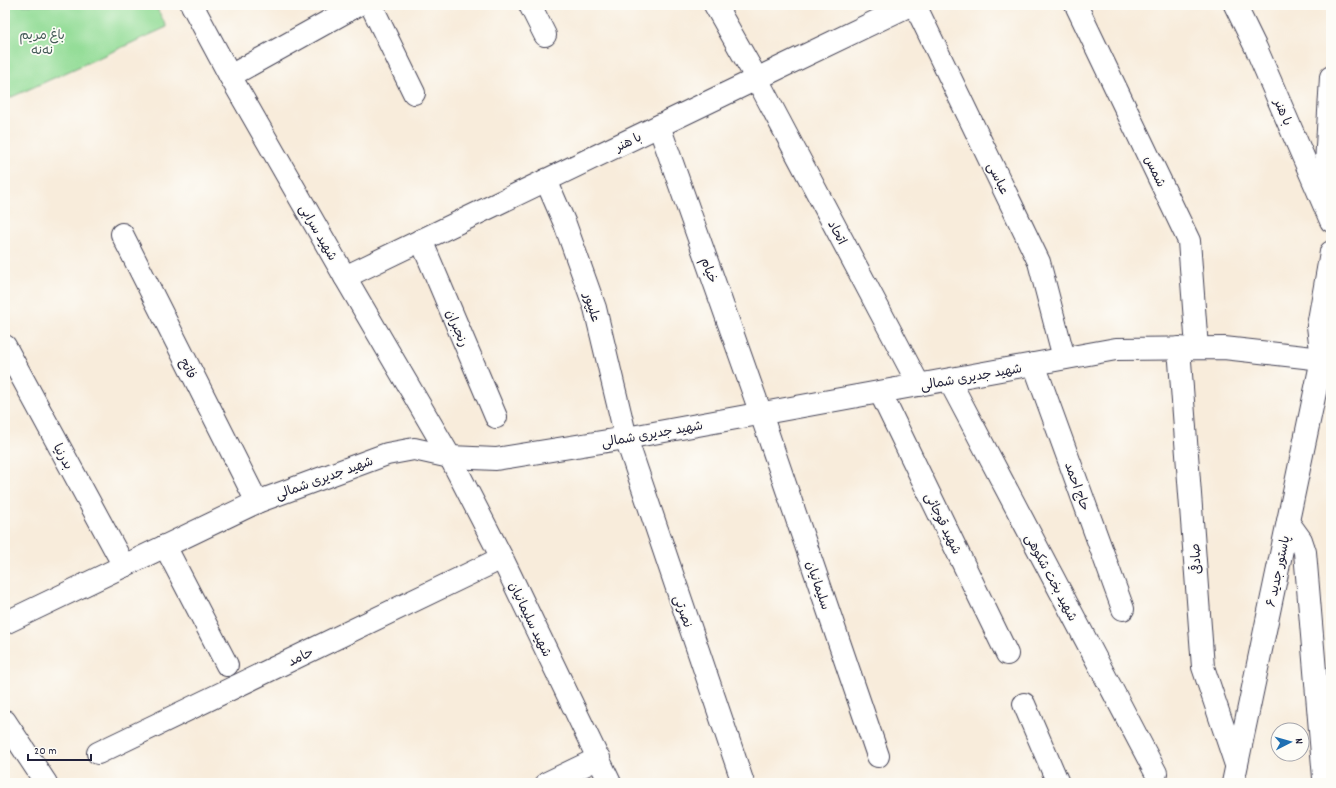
<svg xmlns="http://www.w3.org/2000/svg" width="1336" height="788" font-family="Dekko,'Playpen Sans Arabic',sans-serif">
	<rect width="100%" height="100%" fill="#fdfcf7"/>
	<filter id="ink" filterUnits="userSpaceOnUse"><feTurbulence type="fractalNoise" baseFrequency=".025" numOctaves="2"/><feDisplacementMap in="SourceGraphic" scale="8" xChannelSelector="R" yChannelSelector="G"/><feConvolveMatrix kernelMatrix="1 2 1 2 8 2 1 2 1" color-interpolation-filters="sRGB"/></filter>
	<filter id="wash" filterUnits="userSpaceOnUse"><feTurbulence type="fractalNoise" baseFrequency=".012" numOctaves="4" result="noise"/><feDisplacementMap in="SourceGraphic" scale="16" xChannelSelector="R" yChannelSelector="G"/><feGaussianBlur stdDeviation="0.9" result="paint"/><feColorMatrix in="noise" values="0 0 0 0 0 0 0 0 0 0 0 0 0 0 0 0 0 1.4 0 .05"/><feComposite in="paint" operator="in"/></filter>
	<g filter="url(#wash)">
		<rect width="100%" height="100%" fill="#f8ecdb"/>
		<!-- green -->
		<polygon fill="#94dd98" stroke="#5b806a" points="5,5 155,5 167,27 5,100"/>
	</g>
	<g filter="url(#ink)">
		<g fill="none" stroke-linecap="round" stroke-linejoin="round">
			<defs>
				<g id="minor">
					<polyline points="192,5 230,76 345,277 450,457 502,558 610,783"/>
					<polyline points="371,5 414,93"/>
					<polyline points="530,5 545,35"/>
					<polyline points="715,5 757,79 919,385"/>
					<polyline points="915,5 1039,262 1064,358"/>
					<polyline points="1076,5 1189,241 1197,348"/>
					<polyline points="1235,5 1256,48 1331,221"/>
					<polyline points="230,76 358,5"/>
					<polyline points="659,126 761,414 878,756"/>
					<polyline points="546,180 565,224 595,308 626,438 743,783"/>
					<polyline points="1324,199 1331,77"/>
					<polyline points="122,234 257,502"/>
					<polyline points="421,240 496,417"/>
					<polyline points="345,277 910,5"/>
					<polyline points="5,346 124,566"/>
					<polyline points="1179,348 1203,667 1236,765"/>
					<polyline points="1034,364 1123,609"/>
					<polyline points="949,380 1156,773"/>
					<polyline points="880,392 1007,654"/>
					<polyline points="1288,522 1301,540 1305,552 1324,778"/>
					<polyline points="165,546 227,665"/>
					<polyline points="1024,704 1058,783"/>
					<polyline points="5,721 46,783"/>
					<polyline points="98,753 502,558"/>
					<polyline points="547,783 599,758"/>
				</g>
				<g id="major">
					<polyline points="1322,359 1318,326 1331,252"/>
					<polyline points="5,623 257,502 387,454 414,449 450,457 496,459 626,438 1116,349 1224,348 1331,360"/>
					<polyline points="1233,783 1322,359 1331,343"/>
				</g>
			</defs>
			<!-- minor casing -->
			<use href="#minor" stroke="#424053" stroke-width="24"/>
			<!-- major casing -->
			<use href="#major" stroke="#424053" stroke-width="24"/>
			<!-- minor -->
			<use href="#minor" stroke="#fff" stroke-width="22"/>
			<!-- major -->
			<use href="#major" stroke="#fff" stroke-width="22"/>
		</g>
	</g>
	<g text-anchor="middle" stroke-width="3.5" stroke-linejoin="round" paint-order="stroke">
		<!-- park labels -->
		<g font-size="13" fill="#445a57" stroke="#fdfcf7">
			<text x="42" y="39">باغ مریم<tspan x="42" dy="15">نه‌نه</tspan></text>
		</g>
		<!-- street labels -->
		<g font-size="13" fill="#22223b" stroke="#fdfcf7">
			<text transform="translate(1284 112) rotate(67)" y="5">با هنر</text>
			<text transform="translate(628 141) rotate(-26)" y="5">با هنر</text>
			<text transform="translate(1156 171) rotate(64)" y="5">شمس</text>
			<text transform="translate(999 178) rotate(64)" y="5">عباسی</text>
			<text transform="translate(319 232) rotate(60)" y="5">شهید سرابی</text>
			<text transform="translate(838 232) rotate(62)" y="5">اتحاد</text>
			<text transform="translate(710 270) rotate(70)" y="5">خیام</text>
			<text transform="translate(593 307) rotate(73)" y="5">علیپور</text>
			<text transform="translate(458 328) rotate(67)" y="5">رنجبران</text>
			<text transform="translate(189 368) rotate(63)" y="5">فاتح</text>
			<text transform="translate(971 376) rotate(-10)" y="5">شهید جدیری شمالی</text>
			<text transform="translate(652 433) rotate(-10)" y="5">شهید جدیری شمالی</text>
			<text transform="translate(64 456) rotate(62)" y="5">بدرنیا</text>
			<text transform="translate(324 477) rotate(-20)" y="5">شهید جدیری شمالی</text>
			<text transform="translate(1078 486) rotate(70)" y="5">حاج احمد</text>
			<text transform="translate(944 523) rotate(64)" y="5">شهید قوجائی</text>
			<text transform="translate(1195 559) rotate(-94)" y="5">صادقی</text>
			<text transform="translate(1277 571) rotate(-78)" y="5">پاستور جدید ۶</text>
			<text transform="translate(1052 577) rotate(62)" y="5">شهید بخت شکوهی</text>
			<text transform="translate(819 585) rotate(71)" y="5">سلیمانیان</text>
			<text transform="translate(684 611) rotate(71)" y="5">نصرتی</text>
			<text transform="translate(531 619) rotate(64)" y="5">شهید سلیمانیان</text>
			<text transform="translate(300 656) rotate(-26)" y="5">حامد</text>
		</g>
	</g>
	<!-- margin -->
	<rect width="1336" height="788" fill="none" stroke="#fdfcf7" stroke-width="20"/>
	<!-- north arrow -->
	<g transform="translate(1290 742) rotate(84)"><circle r="19" fill="#fdfcf7" stroke="#a5a5ac"/>
	<path d="M0-3L7 15L0 10L-7 15Z" fill="#1f6fb2"/>
	<text y="-6" font-size="11" font-weight="bold" text-anchor="middle" fill="#22223b">N</text>
	</g>
	<!-- scale -->
	<path d="M28 754v6h63v-6" fill="none" stroke="#22223b" stroke-width="2"/>
	<text x="34" y="754" font-size="12" fill="#22223b" stroke="#fdfcf7" stroke-width="3" paint-order="stroke">20 m</text>
</svg>
